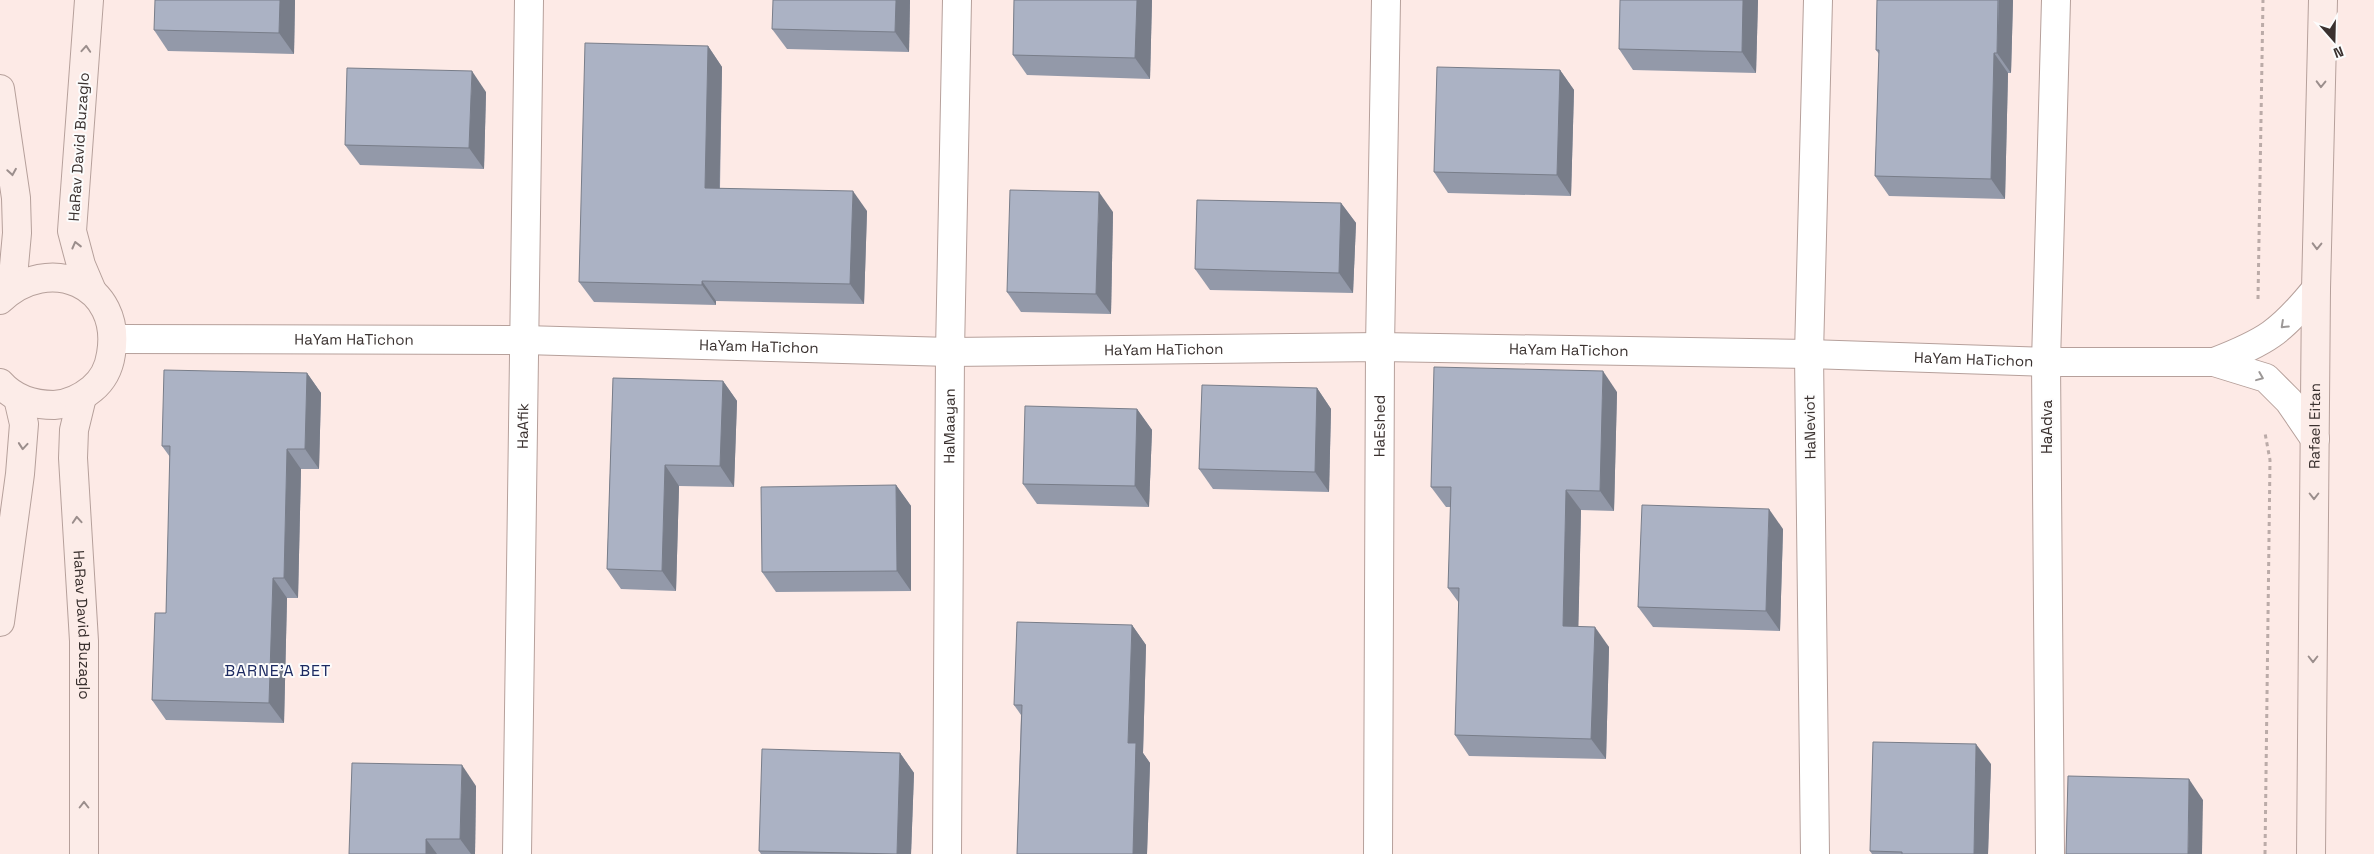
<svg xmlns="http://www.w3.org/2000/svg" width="2374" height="854" font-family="'Space Grotesk',sans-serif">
	<rect width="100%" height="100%" fill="#fdeae6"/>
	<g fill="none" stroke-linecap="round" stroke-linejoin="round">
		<defs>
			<g id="street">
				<path id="s1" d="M114,339L524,340L950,352L1380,347L1809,354L2046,362H2214L2266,378L2289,401L2315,439"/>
				<path d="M2214,362C2266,342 2281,332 2316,289"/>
				<path id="s2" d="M517,854L529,0"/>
				<path id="s3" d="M947,854L950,352L957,0"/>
				<path id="s4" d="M1378,854L1380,347L1386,0"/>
				<polyline points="1815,854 1809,354 1818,0"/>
				<polyline points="2050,854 2046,362 2056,0"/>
			</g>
			<g id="secondary">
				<polyline points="89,0 72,231 81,265 92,291"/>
				<polyline points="0,89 16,198 17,233 12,288"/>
				<path d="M0,300C49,253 123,284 111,354C109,368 103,380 92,389C81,398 68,404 54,405C34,405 14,399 0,383"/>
				<path id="s5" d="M82,397L74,430L73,458L84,641V854"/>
				<polyline points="0,622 20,474 24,424 18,398"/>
				<path id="s6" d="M2311,854L2316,289L2323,0"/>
			</g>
		</defs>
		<!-- street casing -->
		<use href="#street" stroke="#b6a09b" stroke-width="30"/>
		<!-- secondary casing -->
		<use href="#secondary" stroke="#b6a09b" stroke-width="30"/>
		<!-- path -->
		<g stroke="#bbaba8" stroke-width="3" stroke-dasharray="4 4" stroke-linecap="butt">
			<polyline points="2258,299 2263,0"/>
			<polyline points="2265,854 2270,460 2265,433"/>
		</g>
		<!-- street -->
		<use href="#street" stroke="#fff" stroke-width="28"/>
		<!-- secondary -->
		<use href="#secondary" stroke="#fcece8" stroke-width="28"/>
	</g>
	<!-- wall -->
	<g fill="#9399a9">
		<polygon points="295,0 294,54 168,51 154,30"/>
		<polygon points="910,0 909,52 787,49 772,29"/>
		<polygon points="1014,0 1152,0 1150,79 1027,75 1013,55"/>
		<polygon points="1758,0 1756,73 1633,70 1619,49"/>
		<polygon points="1877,0 2013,0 2011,73 2008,73 2005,199 1889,196 1875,176 1879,54 1876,50"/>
		<polygon points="708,46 722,67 720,188 867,211 864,304 716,301 716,305 594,302 579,282"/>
		<polygon points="1560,70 1574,90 1571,196 1448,193 1434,172"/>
		<polygon points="486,92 484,169 360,165 345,145"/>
		<polygon points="1341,203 1356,223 1353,293 1210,290 1195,269"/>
		<polygon points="1113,212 1111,314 1021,312 1007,292"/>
		<polygon points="307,373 321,393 319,469 301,469 298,598 287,598 284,723 166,720 152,700 166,613 170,457 162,446"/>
		<polygon points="613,378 723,381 737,401 734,487 679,486 676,591 621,589 607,569"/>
		<polygon points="1317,388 1331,409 1329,492 1213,489 1199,469"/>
		<polygon points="1617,392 1614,511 1581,510 1578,626 1609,647 1606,759 1469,756 1455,735 1459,603 1448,588 1451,507 1446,507 1431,487"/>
		<polygon points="1137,409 1152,430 1149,507 1037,504 1023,484"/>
		<polygon points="896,485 911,506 911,591 776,592 762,572"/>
		<polygon points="1783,529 1780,631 1653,627 1638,607"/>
		<polygon points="1132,625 1146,645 1143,753 1150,763 1147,854 1017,854 1021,715 1014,705"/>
		<polygon points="900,753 914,773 911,854 761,854 759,851"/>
		<polygon points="1991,764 1988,854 1872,854 1870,851"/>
		<polygon points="476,786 475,854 349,854"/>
	</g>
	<!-- shaded-wall -->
	<g fill="#787d89">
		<polygon points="280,0 295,0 294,54 279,33"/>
		<polygon points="896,0 910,0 909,52 895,32"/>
		<polygon points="1137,0 1152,0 1150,79 1135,58"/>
		<polygon points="1743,0 1758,0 1756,73 1742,52"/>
		<polygon points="1999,0 2013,0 2011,73 1997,53"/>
		<polygon points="708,46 722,67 719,208 705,188"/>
		<polygon points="1994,53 2008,73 2005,199 1991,179"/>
		<polygon points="1560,70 1574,90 1571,196 1557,175"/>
		<polygon points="472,71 486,92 484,169 469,148"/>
		<polygon points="853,191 867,211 864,304 850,284"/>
		<polygon points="1099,192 1113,212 1111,314 1096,294"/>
		<polygon points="1341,203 1356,223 1353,293 1339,273"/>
		<polygon points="702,281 716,301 716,305 702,285"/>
		<polygon points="1603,371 1617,392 1614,511 1600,491"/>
		<polygon points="307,373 321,393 319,469 305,449"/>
		<polygon points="723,381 737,401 734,487 720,466"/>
		<polygon points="1317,388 1331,409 1329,492 1315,472"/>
		<polygon points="1137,409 1152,430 1149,507 1135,486"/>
		<polygon points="287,449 301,469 298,598 284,578"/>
		<polygon points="665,465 679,486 676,591 662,571"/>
		<polygon points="896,485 911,506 911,591 897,571"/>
		<polygon points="1566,490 1581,510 1578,646 1563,626"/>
		<polygon points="1769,509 1783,529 1780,631 1766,611"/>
		<polygon points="273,578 287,598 284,723 269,703"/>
		<polygon points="1132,625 1146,645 1143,753 1150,763 1147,854 1133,854 1128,743"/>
		<polygon points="1595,627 1609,647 1606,759 1591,739"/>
		<polygon points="1976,744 1991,764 1988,854 1974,854"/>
		<polygon points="900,753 914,773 911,854 897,854"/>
		<polygon points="462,765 476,786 475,854 471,854 460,839"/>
		<polygon points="2189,779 2203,800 2202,854 2188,854"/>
		<polygon points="426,839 437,854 426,854"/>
	</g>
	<!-- building -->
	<g fill="#abb2c4" stroke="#787d89">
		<polygon points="155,0 280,0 279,33 154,30"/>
		<polygon points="773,0 896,0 895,32 772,29"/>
		<polygon points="1014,0 1137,0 1135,58 1013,55"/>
		<polygon points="1620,0 1743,0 1742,52 1619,49"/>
		<polygon points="1877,0 1998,0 1997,53 1994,53 1991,179 1875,176 1879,50 1876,50"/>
		<polygon points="585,43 708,46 705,188 853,191 850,284 702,281 702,285 579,282"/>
		<polygon points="1437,67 1560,70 1557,175 1434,172"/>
		<polygon points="347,68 472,71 469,148 345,145"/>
		<polygon points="1010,190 1099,192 1096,294 1007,292"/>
		<polygon points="1197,200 1341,203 1339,273 1195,269"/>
		<polygon points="1434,367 1603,371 1600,491 1566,490 1563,626 1595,627 1591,739 1455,735 1459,588 1448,588 1451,487 1431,487"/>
		<polygon points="164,370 307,373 305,449 287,449 284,578 273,578 269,703 152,700 155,613 166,613 170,446 162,446"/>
		<polygon points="613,378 723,381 720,466 665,465 662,571 607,569"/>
		<polygon points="1202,385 1317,388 1315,472 1199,469"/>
		<polygon points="1025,406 1137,409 1135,486 1023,484"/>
		<polygon points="896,485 897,571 762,572 761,487"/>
		<polygon points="1642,505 1769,509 1766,611 1638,607"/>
		<polygon points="1017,622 1132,625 1128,743 1136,743 1133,854 1017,854 1022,705 1014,705"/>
		<polygon points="1873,742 1976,744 1974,854 1902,854 1902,852 1870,851"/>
		<polygon points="762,749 900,753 897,854 759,851"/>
		<polygon points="352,763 462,765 460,839 426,839 426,854 349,854"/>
		<polygon points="2068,776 2189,779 2188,854 2066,854"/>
	</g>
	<!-- one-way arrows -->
	<defs><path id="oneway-chevron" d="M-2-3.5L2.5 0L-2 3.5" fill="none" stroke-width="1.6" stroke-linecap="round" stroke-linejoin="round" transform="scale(1.25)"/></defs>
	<g stroke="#9b8e8c">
		<use href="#oneway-chevron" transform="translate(86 49) rotate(-86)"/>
		<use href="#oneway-chevron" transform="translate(2321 84) rotate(91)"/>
		<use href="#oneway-chevron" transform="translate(12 172) rotate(81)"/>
		<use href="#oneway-chevron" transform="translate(76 245) rotate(-104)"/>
		<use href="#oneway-chevron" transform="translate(2317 246) rotate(91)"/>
		<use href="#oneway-chevron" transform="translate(23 446) rotate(95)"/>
		<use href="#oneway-chevron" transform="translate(2314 496) rotate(90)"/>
		<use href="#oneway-chevron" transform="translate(77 520) rotate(-94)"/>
		<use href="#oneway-chevron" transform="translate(2313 659) rotate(90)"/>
		<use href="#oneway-chevron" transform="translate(84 805) rotate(-90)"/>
	</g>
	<g stroke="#9c9897">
		<use href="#oneway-chevron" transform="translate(2284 325) rotate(137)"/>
		<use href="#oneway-chevron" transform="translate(2260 377) rotate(22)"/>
	</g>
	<g text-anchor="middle" stroke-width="4" stroke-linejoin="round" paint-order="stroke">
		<!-- street labels -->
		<g font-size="15" fill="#3a312f" stroke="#fcfcfc">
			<text transform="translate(79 147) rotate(-86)" y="5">HaRav David Buzaglo</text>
			<text dy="5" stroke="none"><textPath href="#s1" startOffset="240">HaYam HaTichon</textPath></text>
			<text dy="5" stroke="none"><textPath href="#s1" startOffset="645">HaYam HaTichon</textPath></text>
			<text dy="5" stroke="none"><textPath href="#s1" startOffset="1050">HaYam HaTichon</textPath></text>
			<text dy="5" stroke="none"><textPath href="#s1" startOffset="1455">HaYam HaTichon</textPath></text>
			<text dy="5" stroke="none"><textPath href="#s1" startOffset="1860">HaYam HaTichon</textPath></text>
			<text dy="5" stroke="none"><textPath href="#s2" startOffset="428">HaAfik</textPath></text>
			<text dy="5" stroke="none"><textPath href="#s3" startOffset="428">HaMaayan</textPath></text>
			<text dy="5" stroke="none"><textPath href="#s4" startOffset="428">HaEshed</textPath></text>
			<text transform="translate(1810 427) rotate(-91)" y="5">HaNeviot</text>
			<text transform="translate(2047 427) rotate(-90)" y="5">HaAdva</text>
			<text dy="5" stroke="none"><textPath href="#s6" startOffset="428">Rafael Eitan</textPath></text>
			<text dy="5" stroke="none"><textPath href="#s5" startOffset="229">HaRav David Buzaglo</textPath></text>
		</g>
		<!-- neighbourhood labels -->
		<g font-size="16" letter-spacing="1" fill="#1c2a61" stroke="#fcfcfc">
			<text x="278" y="676">BARNE'A BET</text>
		</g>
	</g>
	<!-- north arrow -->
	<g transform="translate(2334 40) rotate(160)" stroke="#fcfcfc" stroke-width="4" paint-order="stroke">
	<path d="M0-4L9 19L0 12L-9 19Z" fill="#3a312f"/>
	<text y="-8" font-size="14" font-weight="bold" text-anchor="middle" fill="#3a312f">N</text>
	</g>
</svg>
